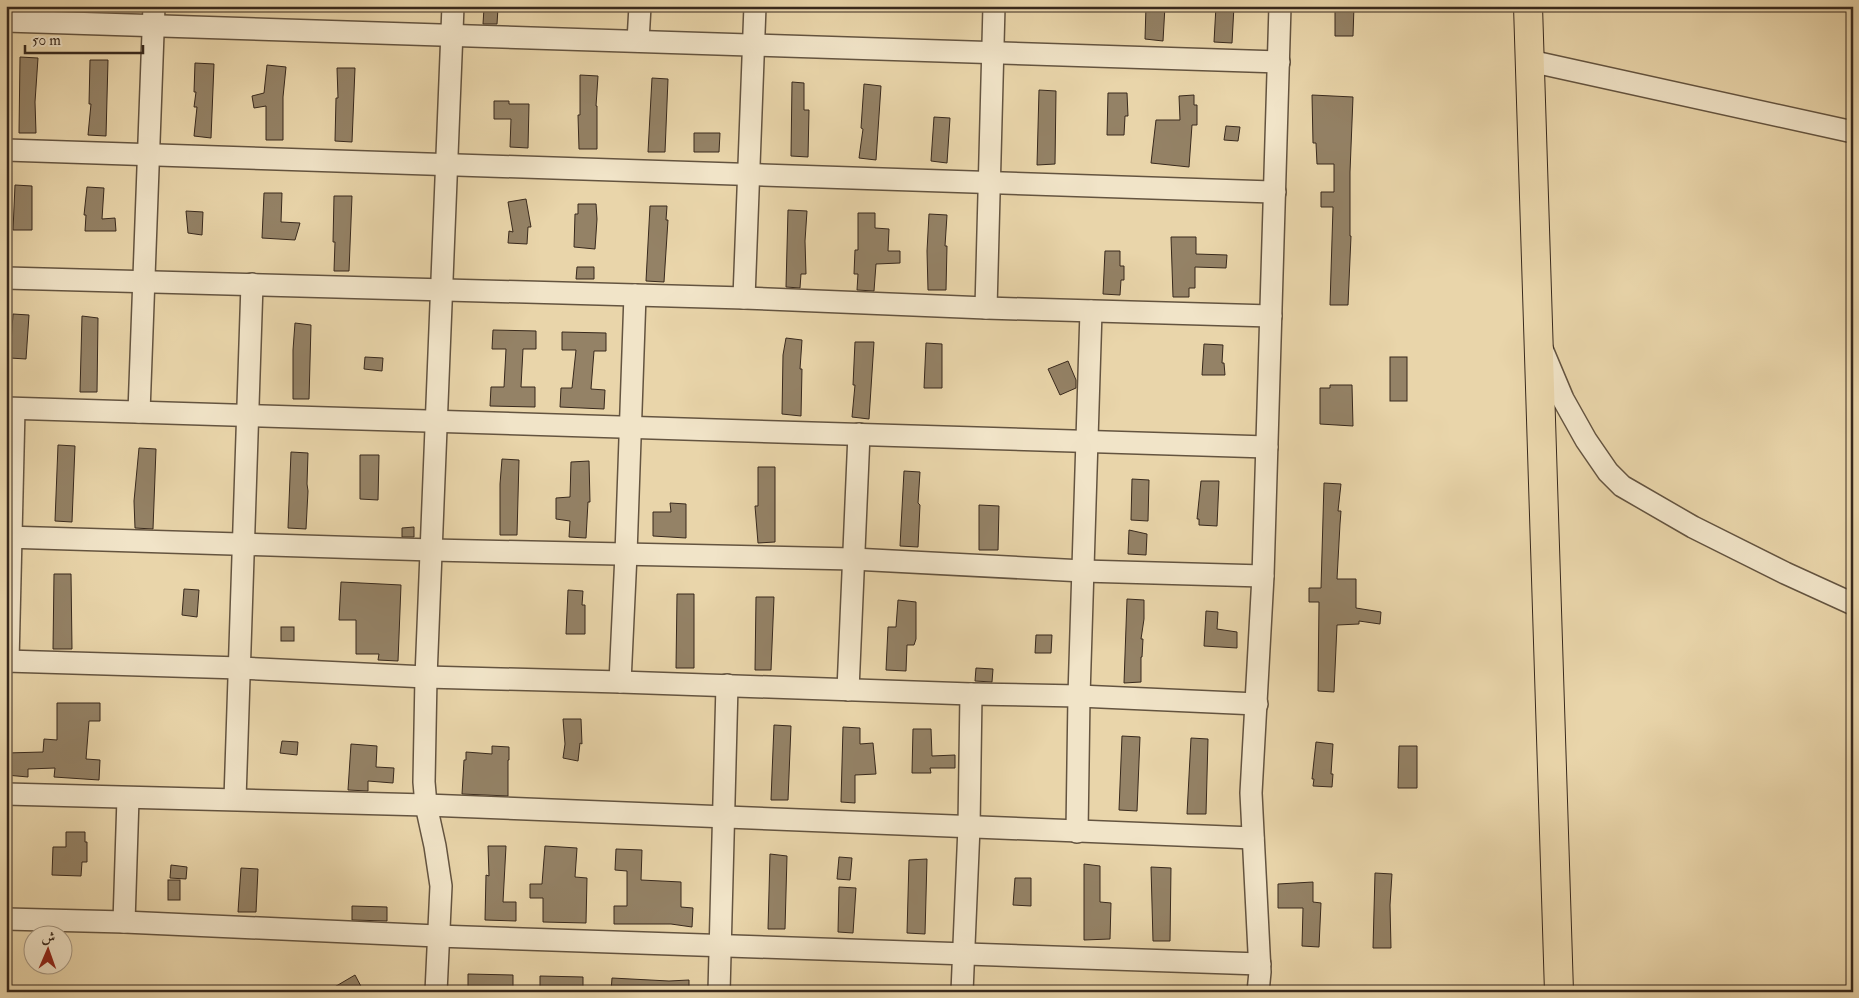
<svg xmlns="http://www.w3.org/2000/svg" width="1859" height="998" font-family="'IM FELL Double Pica',Amiri,serif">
	<rect width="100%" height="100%" fill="#e9d5aa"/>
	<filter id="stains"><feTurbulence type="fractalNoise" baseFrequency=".004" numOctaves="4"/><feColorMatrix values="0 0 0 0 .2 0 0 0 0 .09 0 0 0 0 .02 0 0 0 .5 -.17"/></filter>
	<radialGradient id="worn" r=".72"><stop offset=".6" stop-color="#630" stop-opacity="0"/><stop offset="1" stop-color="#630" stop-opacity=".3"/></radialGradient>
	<!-- building -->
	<g fill="#948266" stroke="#38291d">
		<polygon points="1146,6 1165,6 1163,41 1145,39"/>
		<polygon points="1216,6 1234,6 1232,43 1214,42"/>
		<polygon points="1335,6 1354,6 1353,36 1335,36"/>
		<polygon points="484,8 498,8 497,24 483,24"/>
		<polygon points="20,57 38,58 35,102 36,133 19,133"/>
		<polygon points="90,60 108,60 106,136 88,135 91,104 89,104"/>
		<polygon points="195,63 214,64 211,138 194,136 197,107 194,107 196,92 194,92"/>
		<polygon points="267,65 286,67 283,97 283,140 266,140 266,106 254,108 252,96 264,93"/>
		<polygon points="337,68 355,68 352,142 335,141 336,98 338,98"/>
		<polygon points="580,75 598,76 596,106 597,106 597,149 579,149 578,115 580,115"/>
		<polygon points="652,78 668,79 665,152 648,152"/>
		<polygon points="792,82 804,83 804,110 809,110 808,157 791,156"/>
		<polygon points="864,84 881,86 876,160 859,158 863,129 861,128"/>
		<polygon points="1039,90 1056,91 1055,164 1037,165"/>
		<polygon points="1108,93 1127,93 1128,116 1125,116 1124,135 1107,135"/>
		<polygon points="1194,95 1194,105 1197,105 1197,125 1192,125 1189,167 1151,163 1156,120 1180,120 1179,96"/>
		<polygon points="1312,95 1353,97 1350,172 1350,236 1351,236 1348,305 1330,305 1333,207 1321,207 1321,192 1334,192 1334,164 1317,164 1316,143 1313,143"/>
		<polygon points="494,101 509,101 509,104 529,104 528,148 510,147 511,119 494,119"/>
		<polygon points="934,117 950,118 947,163 931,161"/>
		<polygon points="1226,126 1240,127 1238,141 1224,140"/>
		<polygon points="694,133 720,133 719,152 694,152"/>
		<polygon points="15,185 32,186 32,230 13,230"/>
		<polygon points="87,187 104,188 102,219 115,218 116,231 85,231 86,215 84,215"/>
		<polygon points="264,193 282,193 281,222 300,223 295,240 262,238"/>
		<polygon points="334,196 352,196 349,271 334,271 335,242 333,242"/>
		<polygon points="526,199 531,227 528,227 527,244 508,243 509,231 513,232 508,202"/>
		<polygon points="578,204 596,204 597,219 595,249 574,247 575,214 578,214"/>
		<polygon points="650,206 667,206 666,220 668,220 664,282 646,281"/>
		<polygon points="788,210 807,211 805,241 806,274 801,274 800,288 786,287"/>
		<polygon points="186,211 203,212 202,235 188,233"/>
		<polygon points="858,213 875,213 875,228 889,229 888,251 900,251 900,263 876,264 874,291 857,290 858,274 854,274 855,250 858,250"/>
		<polygon points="929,214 947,215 945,246 947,246 946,290 928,290 927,251"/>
		<polygon points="1171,237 1196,237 1196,254 1227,255 1226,268 1195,267 1195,288 1189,288 1189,297 1173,297"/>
		<polygon points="1105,251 1120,251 1120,266 1124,266 1124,280 1121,280 1120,295 1103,294"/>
		<polygon points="577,267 594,267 594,279 576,279"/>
		<polygon points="13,314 29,315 26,359 10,358"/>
		<polygon points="82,316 98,318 97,392 80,392"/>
		<polygon points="295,323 311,325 309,399 293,399 293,350"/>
		<polygon points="493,330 536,331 536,349 523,349 521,387 535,387 535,407 490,406 491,387 504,387 506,349 492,349"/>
		<polygon points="562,332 606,333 606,351 594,351 591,389 605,390 604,409 560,407 561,388 572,388 576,350 562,350"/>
		<polygon points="786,338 802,340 800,369 802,369 801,416 782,414 783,355"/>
		<polygon points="855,342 874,342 869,419 852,417 855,385 853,385"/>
		<polygon points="926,343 942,344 942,388 924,388"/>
		<polygon points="1204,344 1223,345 1222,363 1224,363 1225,375 1202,375"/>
		<polygon points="365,357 383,358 382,371 364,369"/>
		<rect x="1390" y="357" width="17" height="44"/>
		<polygon points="1068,361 1076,380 1076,388 1060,395 1048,369"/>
		<polygon points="1330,385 1352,385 1353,426 1320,424 1320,388 1330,388"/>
		<polygon points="58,445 75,446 72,522 55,521"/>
		<polygon points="139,448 156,449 153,529 135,528 134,501"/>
		<polygon points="291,452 308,453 307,484 308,491 306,529 288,528"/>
		<polygon points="360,455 379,455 378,500 360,499"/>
		<polygon points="502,459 519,460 517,535 500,535 500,484"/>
		<polygon points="589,461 590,502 588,502 586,538 569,537 570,521 556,519 556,498 570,497 571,462"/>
		<polygon points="758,467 775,467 775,542 758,543 755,506 758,506"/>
		<polygon points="904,471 920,472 918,503 920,505 918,547 900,546"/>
		<polygon points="1132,479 1149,480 1148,521 1131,520"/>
		<polygon points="1201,481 1219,481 1217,526 1199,525 1199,519 1197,519"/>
		<polygon points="1324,483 1341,484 1338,511 1341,511 1340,524 1337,579 1356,579 1356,608 1381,612 1380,624 1359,621 1359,624 1337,625 1334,692 1318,691 1319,602 1309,602 1309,588 1321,588"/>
		<polygon points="670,503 686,504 686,538 653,536 653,512 671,512"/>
		<polygon points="979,505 999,506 998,550 979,550"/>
		<polygon points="414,527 414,537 402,537 402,528"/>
		<polygon points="1129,530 1147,534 1146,555 1128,554"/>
		<polygon points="54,574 71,574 72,649 53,649"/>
		<polygon points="341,582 401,585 398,661 378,660 379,654 356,654 356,620 339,620"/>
		<polygon points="184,589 199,590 197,617 182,615"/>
		<polygon points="568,590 583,591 582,605 585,605 585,634 566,634"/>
		<polygon points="677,594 694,594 694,668 676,668"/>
		<polygon points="756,597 774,597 771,670 755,670"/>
		<polygon points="1127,599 1144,600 1144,619 1141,639 1143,639 1142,657 1141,657 1141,682 1124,683"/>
		<polygon points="898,600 916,602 916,639 914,645 907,645 906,671 886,670 888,627 896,627"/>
		<polygon points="1206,611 1218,612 1217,629 1237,632 1237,648 1204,646"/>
		<rect x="281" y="627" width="13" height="14"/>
		<polygon points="1036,635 1052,635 1051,653 1035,653"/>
		<polygon points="976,668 993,669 992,682 975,681"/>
		<polygon points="57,703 100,703 100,721 89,721 86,759 100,760 99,780 54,777 55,768 28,769 28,777 6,775 6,753 43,752 44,739 57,740"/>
		<polygon points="563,719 581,719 582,744 580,743 578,761 563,758 565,744"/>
		<polygon points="774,725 791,726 788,800 771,800"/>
		<polygon points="843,727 860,728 860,744 873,743 876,774 855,775 855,803 841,802"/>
		<polygon points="913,729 931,729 932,756 955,755 955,768 930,768 931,773 912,773"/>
		<polygon points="1122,736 1140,737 1137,811 1119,810"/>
		<polygon points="1191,738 1208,739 1206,814 1187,814"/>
		<polygon points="282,741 298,742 297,755 280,753"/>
		<polygon points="1316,742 1333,744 1331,774 1333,774 1332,787 1313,786 1314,779 1312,779"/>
		<polygon points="351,744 377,746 376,767 394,768 393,783 368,781 368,791 348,790"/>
		<polygon points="492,746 509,747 509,760 508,760 508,796 462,794 464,760 466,760 466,752 492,754"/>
		<polygon points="1399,746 1417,746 1417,788 1398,788"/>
		<polygon points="66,832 85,832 85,842 87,842 87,862 82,862 81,876 52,875 53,847 66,847"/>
		<polygon points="488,846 506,846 503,902 516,902 516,921 485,920 486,875 489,876"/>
		<polygon points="545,846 577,848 575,877 587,878 586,923 543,922 543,898 530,898 530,884 542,884"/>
		<polygon points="616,849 642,850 641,880 681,882 681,907 693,908 692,927 671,924 614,924 614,906 627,906 627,871 615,870"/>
		<polygon points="770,854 787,856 785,929 768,929"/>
		<polygon points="839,857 852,858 850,880 837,879"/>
		<polygon points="927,859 925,934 907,933 909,860"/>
		<polygon points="1084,864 1100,866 1100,902 1111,903 1110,939 1084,940"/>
		<polygon points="171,865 187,867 186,879 170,878"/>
		<polygon points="1151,867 1171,868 1170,941 1153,941"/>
		<polygon points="241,868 258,869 256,912 238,912"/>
		<polygon points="1375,873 1392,874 1390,905 1391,948 1373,948"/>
		<polygon points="1015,878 1031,878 1031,906 1013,905"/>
		<rect x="168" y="880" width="12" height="20"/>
		<polygon points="1313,882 1313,902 1321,903 1319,947 1302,946 1303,908 1278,908 1278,884"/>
		<polygon points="839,887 856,888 853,933 838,932"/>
		<polygon points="352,906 387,907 387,921 352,920"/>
		<polygon points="468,974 513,975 513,992 468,992"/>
		<polygon points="355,975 364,992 326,992"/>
		<polygon points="540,976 583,977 583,992 540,992"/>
		<polygon points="612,978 669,981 689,980 689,992 611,992"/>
	</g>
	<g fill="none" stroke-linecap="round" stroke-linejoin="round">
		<defs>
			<g id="minor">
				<polyline points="6,21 1279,62"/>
				<polyline points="638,41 640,6"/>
				<polyline points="1530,61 1853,132"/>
				<polyline points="6,150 1275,192"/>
				<polyline points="6,278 744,298 986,308 1271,316"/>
				<polyline points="744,298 755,6"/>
				<polyline points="986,308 994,6"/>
				<polyline points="1542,349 1563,399 1586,440 1608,472 1622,486 1693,527 1785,573 1853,604"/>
				<polyline points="6,408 1267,447"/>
				<polyline points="139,412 154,6"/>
				<polyline points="6,537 432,550 853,559 1083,571 1263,576"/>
				<polyline points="6,661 240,668 426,677 620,682 971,694 1079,696 1257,704"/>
				<polyline points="8,662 14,409"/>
				<polyline points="620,682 626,554 635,295"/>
				<polyline points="848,690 859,434"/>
				<polyline points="6,794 426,805 1253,838"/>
				<polyline points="235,799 252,284"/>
				<polyline points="1077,832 1079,696 1091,311"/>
				<polyline points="6,919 124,922 437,936 1260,964"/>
				<polyline points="124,922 128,798"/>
				<polyline points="436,992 441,886 435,846 426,805 424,782 426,677 453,6"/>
				<polyline points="719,992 727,685"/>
				<polyline points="962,992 969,827 971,694"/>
				<polyline points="1258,992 1260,972 1251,793 1263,576 1280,6"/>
			</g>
			<polyline id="major" points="1528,6 1559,992"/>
		</defs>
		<!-- minor casing -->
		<use href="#minor" stroke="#645440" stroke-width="24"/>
		<!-- major casing -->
		<use href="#major" stroke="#38291d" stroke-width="30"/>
		<!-- minor -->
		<use href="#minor" stroke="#f1e4c8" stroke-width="21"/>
		<!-- major -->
		<use href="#major" stroke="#e9d5aa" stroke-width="28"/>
	</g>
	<!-- margin -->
	<rect width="1859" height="998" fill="none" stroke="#e9d5aa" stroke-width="25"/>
	<rect x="8" y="8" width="1844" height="983" fill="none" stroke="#38291d" stroke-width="2.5"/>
	<rect x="12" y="12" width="1834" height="973" fill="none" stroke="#38291d"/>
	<!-- north arrow -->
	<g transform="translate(48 950) rotate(2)"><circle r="24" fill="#f1e4c8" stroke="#a79984"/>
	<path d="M0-4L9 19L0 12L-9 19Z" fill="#8f2418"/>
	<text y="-8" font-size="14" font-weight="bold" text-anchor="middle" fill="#38291d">ش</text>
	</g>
	<!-- scale -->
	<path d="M25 45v8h118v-8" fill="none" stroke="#38291d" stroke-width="2.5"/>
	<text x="32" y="45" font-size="15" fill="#38291d" stroke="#f1e4c8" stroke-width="4" paint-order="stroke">50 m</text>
	<rect width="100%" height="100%" filter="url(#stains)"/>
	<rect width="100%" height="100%" fill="url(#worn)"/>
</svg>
